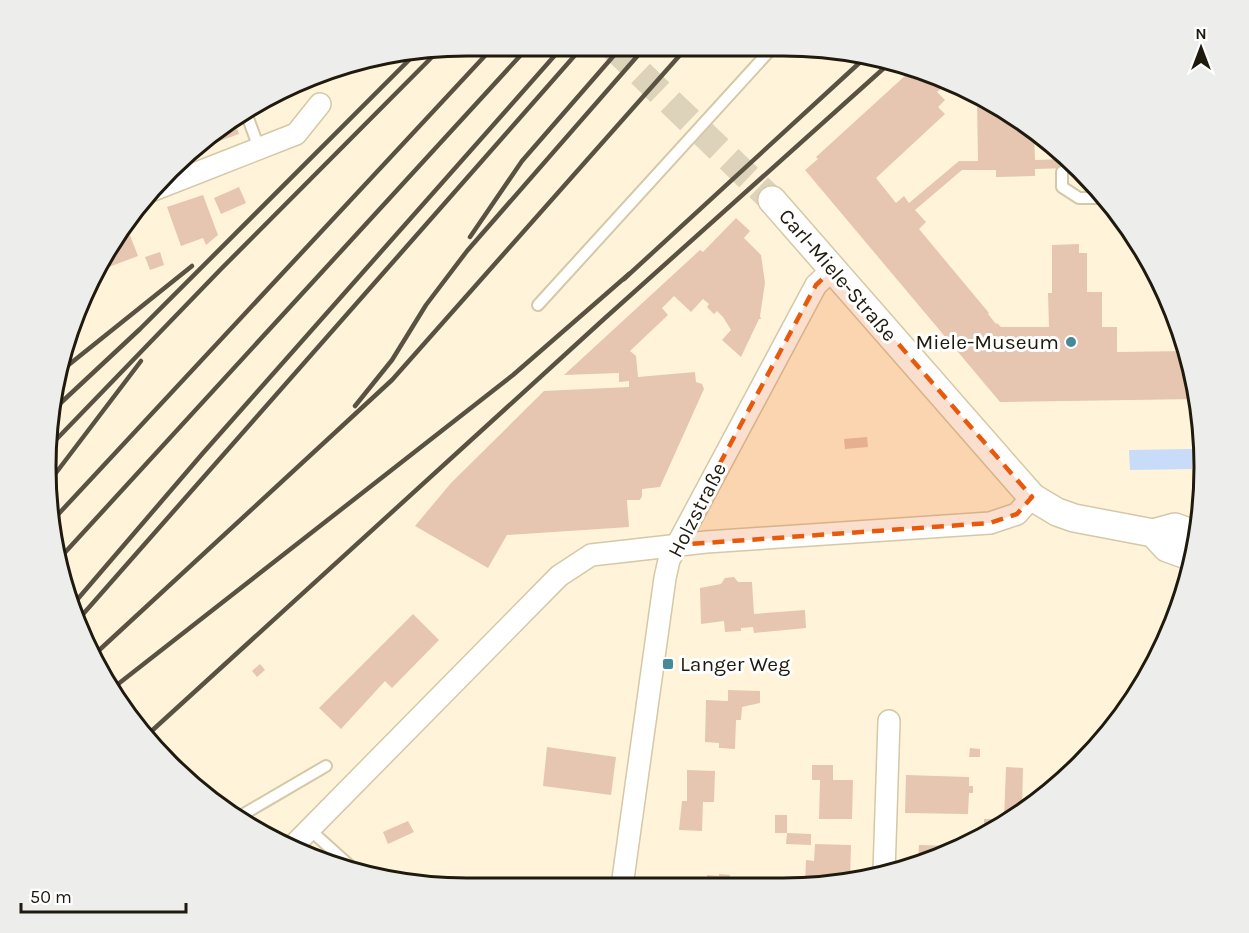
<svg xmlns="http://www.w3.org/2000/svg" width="1249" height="933" font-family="Karla,sans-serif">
	<rect width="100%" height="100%" fill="#fff4d9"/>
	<!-- water -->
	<polygon fill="#c8dbf8" points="1192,449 1192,469 1130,470 1129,450"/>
	<!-- building -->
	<g fill="#e6c5b1">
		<polygon points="920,73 930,84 935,79 946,84 937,92 945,100 938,107 945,114 876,178 896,203 904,196 909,203 959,161 978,161 977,98 1017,116 1034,133 1035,160 1063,159 1072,168 1035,169 1035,176 996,177 996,170 962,170 915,210 926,222 919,229 989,313 988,314 996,324 997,323 1001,327 1049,327 1048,293 1052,293 1052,245 1079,244 1079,253 1087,253 1087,292 1102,292 1102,327 1117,327 1117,352 1187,351 1197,399 1000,402 805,170 818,159 816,157 907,74 913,79"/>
		<polygon points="234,119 239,134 200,148 200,147"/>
		<polygon points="239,187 246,203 221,214 214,198"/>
		<polygon points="203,195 218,235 206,245 203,238 181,246 167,207"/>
		<polygon points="736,218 750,231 744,238 761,255 765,283 760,316 761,319 759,319 741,357 722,340 731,330 723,317 717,311 714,314 707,307 709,304 703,299 691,312 674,296 662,308 668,315 630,351 636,356 638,377 695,372 696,382 702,384 704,389 660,487 642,489 642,496 640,500 627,500 629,527 507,535 488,568 415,526 451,483 544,391 629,387 629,381 619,382 619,373 564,375 700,250 703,252"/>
		<polygon points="126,225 138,256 93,273 95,271"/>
		<polygon points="160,252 164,265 150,270 145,257"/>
		<polygon points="867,437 868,447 845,449 844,439"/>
		<polygon points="734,577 738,582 752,582 754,614 805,610 806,628 754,633 753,627 741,628 741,631 725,632 724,621 701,624 700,588 721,584 725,578"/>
		<polygon points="413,614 439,640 392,688 385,681 341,729 319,708"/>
		<polygon points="260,664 265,670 257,677 252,671"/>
		<polygon points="728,690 760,691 760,703 742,707 741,720 736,720 735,749 719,748 719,743 705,742 706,700 728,701"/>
		<polygon points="547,747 616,757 611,795 543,786"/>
		<polygon points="970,748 980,749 980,757 969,757"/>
		<polygon points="812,765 833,765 833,780 853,780 852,819 819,819 820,780 812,780"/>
		<polygon points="1006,767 1023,768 1022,811 984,833 984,819 1004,819"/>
		<polygon points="687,770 715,771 714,802 703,802 702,831 679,830 682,801 687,801"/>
		<polygon points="906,775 969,777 969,786 973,786 973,793 969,793 968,814 905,813"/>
		<rect x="775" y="815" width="12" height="18"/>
		<polygon points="408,821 414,832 388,844 383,832"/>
		<polygon points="787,833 811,834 811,845 786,844"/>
		<polygon points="815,844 851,845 850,881 838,884 805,884 806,860 814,861"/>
		<polygon points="919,845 954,846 954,850 943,856 918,863"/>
		<polygon points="719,874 730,875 729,885 706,885 707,875 719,876"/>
		<polygon points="427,875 439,887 419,884"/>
	</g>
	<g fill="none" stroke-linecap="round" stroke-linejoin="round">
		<!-- tertiary-tunnel -->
		<polyline stroke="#ddd3bb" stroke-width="27" stroke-dasharray="27 14" stroke-linecap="butt" points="611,45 772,200"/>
		<defs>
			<g id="service">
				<polyline points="245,110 259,148"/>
				<polyline points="1062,172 1062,187 1079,198 1104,198"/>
				<polyline points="538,305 774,46"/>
				<polyline points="237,818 326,766"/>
				<polyline points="309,829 359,874"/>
			</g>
			<g id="minor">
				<polyline points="148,192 296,134 320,104"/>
				<polyline points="292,847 559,576 591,555 706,542 990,523 1017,514 1032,497"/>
				<polyline points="884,872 889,721"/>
				<polyline points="622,886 665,578 669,560 816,285 833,269"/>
			</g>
			<g id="tertiary">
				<polyline points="772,200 1032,497 1057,512 1074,518 1153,533 1175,527 1197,535"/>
				<polyline points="1153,533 1167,548 1192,557"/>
			</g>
		</defs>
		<!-- service casing -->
		<use href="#service" stroke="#d5c8a7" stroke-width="14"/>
		<!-- minor casing -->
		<use href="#minor" stroke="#d5c8a7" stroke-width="24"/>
		<!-- tertiary casing -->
		<use href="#tertiary" stroke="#d5c8a7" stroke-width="30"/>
		<!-- service -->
		<use href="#service" stroke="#fff" stroke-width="10"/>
		<!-- minor -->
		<use href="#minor" stroke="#fff" stroke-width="21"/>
		<!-- tertiary -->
		<use href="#tertiary" stroke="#fff" stroke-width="27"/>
		<!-- rail -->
		<g stroke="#595242" stroke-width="4.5">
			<polyline points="470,237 522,161 623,45"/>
			<polyline points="624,279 868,55"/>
			<polyline points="56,375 192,266"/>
			<polyline points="355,406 392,360 426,305 467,251 647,45"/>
			<polyline points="51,412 140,329 417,52"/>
			<polyline points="49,447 221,269 441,48"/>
			<polyline points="46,486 141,361"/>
			<polyline points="51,522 495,45"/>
			<polyline points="59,559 530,45"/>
			<polyline points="70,608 203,453 564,45"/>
			<polyline points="77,621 584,45"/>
			<polyline points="95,654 392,380 688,46"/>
			<polyline points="113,688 513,375 629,274"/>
			<polyline points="145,737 604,319 893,60"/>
		</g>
	</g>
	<!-- marked area -->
	<path fill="#e8590c" fill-opacity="0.2" stroke="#e8590c" stroke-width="4.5" stroke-dasharray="12 8" stroke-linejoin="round" d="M833,269L1032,497L1017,514L990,523L676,545L816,285Z"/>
	<!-- markers -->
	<g fill="#468999" stroke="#fff" stroke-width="2">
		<circle cx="1071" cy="342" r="6"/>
		<rect x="662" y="658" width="12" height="12" rx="3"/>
	</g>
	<g text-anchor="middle" stroke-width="6" stroke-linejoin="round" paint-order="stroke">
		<!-- street labels -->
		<g font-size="21" fill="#1f1a0e" stroke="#fff">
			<text transform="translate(838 275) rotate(49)" y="7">Carl-Miele-Straße</text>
			<text transform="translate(697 510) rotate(-63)" y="7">Holzstraße</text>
		</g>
		<!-- poi labels -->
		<g font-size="21" fill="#1f1a0e" stroke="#fff" text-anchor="end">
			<text x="1059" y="349">Miele-Museum</text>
			<text x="680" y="671" text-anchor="start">Langer Weg</text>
		</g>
	</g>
	<!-- crop -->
	<path d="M0 0H1249V933H0ZM467 56H783A411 411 0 0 1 1194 467V467A411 411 0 0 1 783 878H467A411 411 0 0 1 56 467V467A411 411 0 0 1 467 56Z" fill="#ededec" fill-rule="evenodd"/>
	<path fill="none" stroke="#1f1a0e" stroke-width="3" d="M467 56H783A411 411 0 0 1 1194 467V467A411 411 0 0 1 783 878H467A411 411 0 0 1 56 467V467A411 411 0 0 1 467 56Z"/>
	<!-- north arrow -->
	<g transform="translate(1201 48)" stroke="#ffffff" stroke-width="4.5" paint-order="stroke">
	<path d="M0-4.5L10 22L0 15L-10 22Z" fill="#1f1a0e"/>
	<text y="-9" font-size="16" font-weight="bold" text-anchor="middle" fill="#1f1a0e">N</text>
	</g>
	<!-- scale -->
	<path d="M21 903v9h165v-9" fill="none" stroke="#1f1a0e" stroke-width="3"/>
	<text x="30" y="903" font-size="18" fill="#1f1a0e" stroke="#ffffff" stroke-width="4.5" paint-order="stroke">50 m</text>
</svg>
